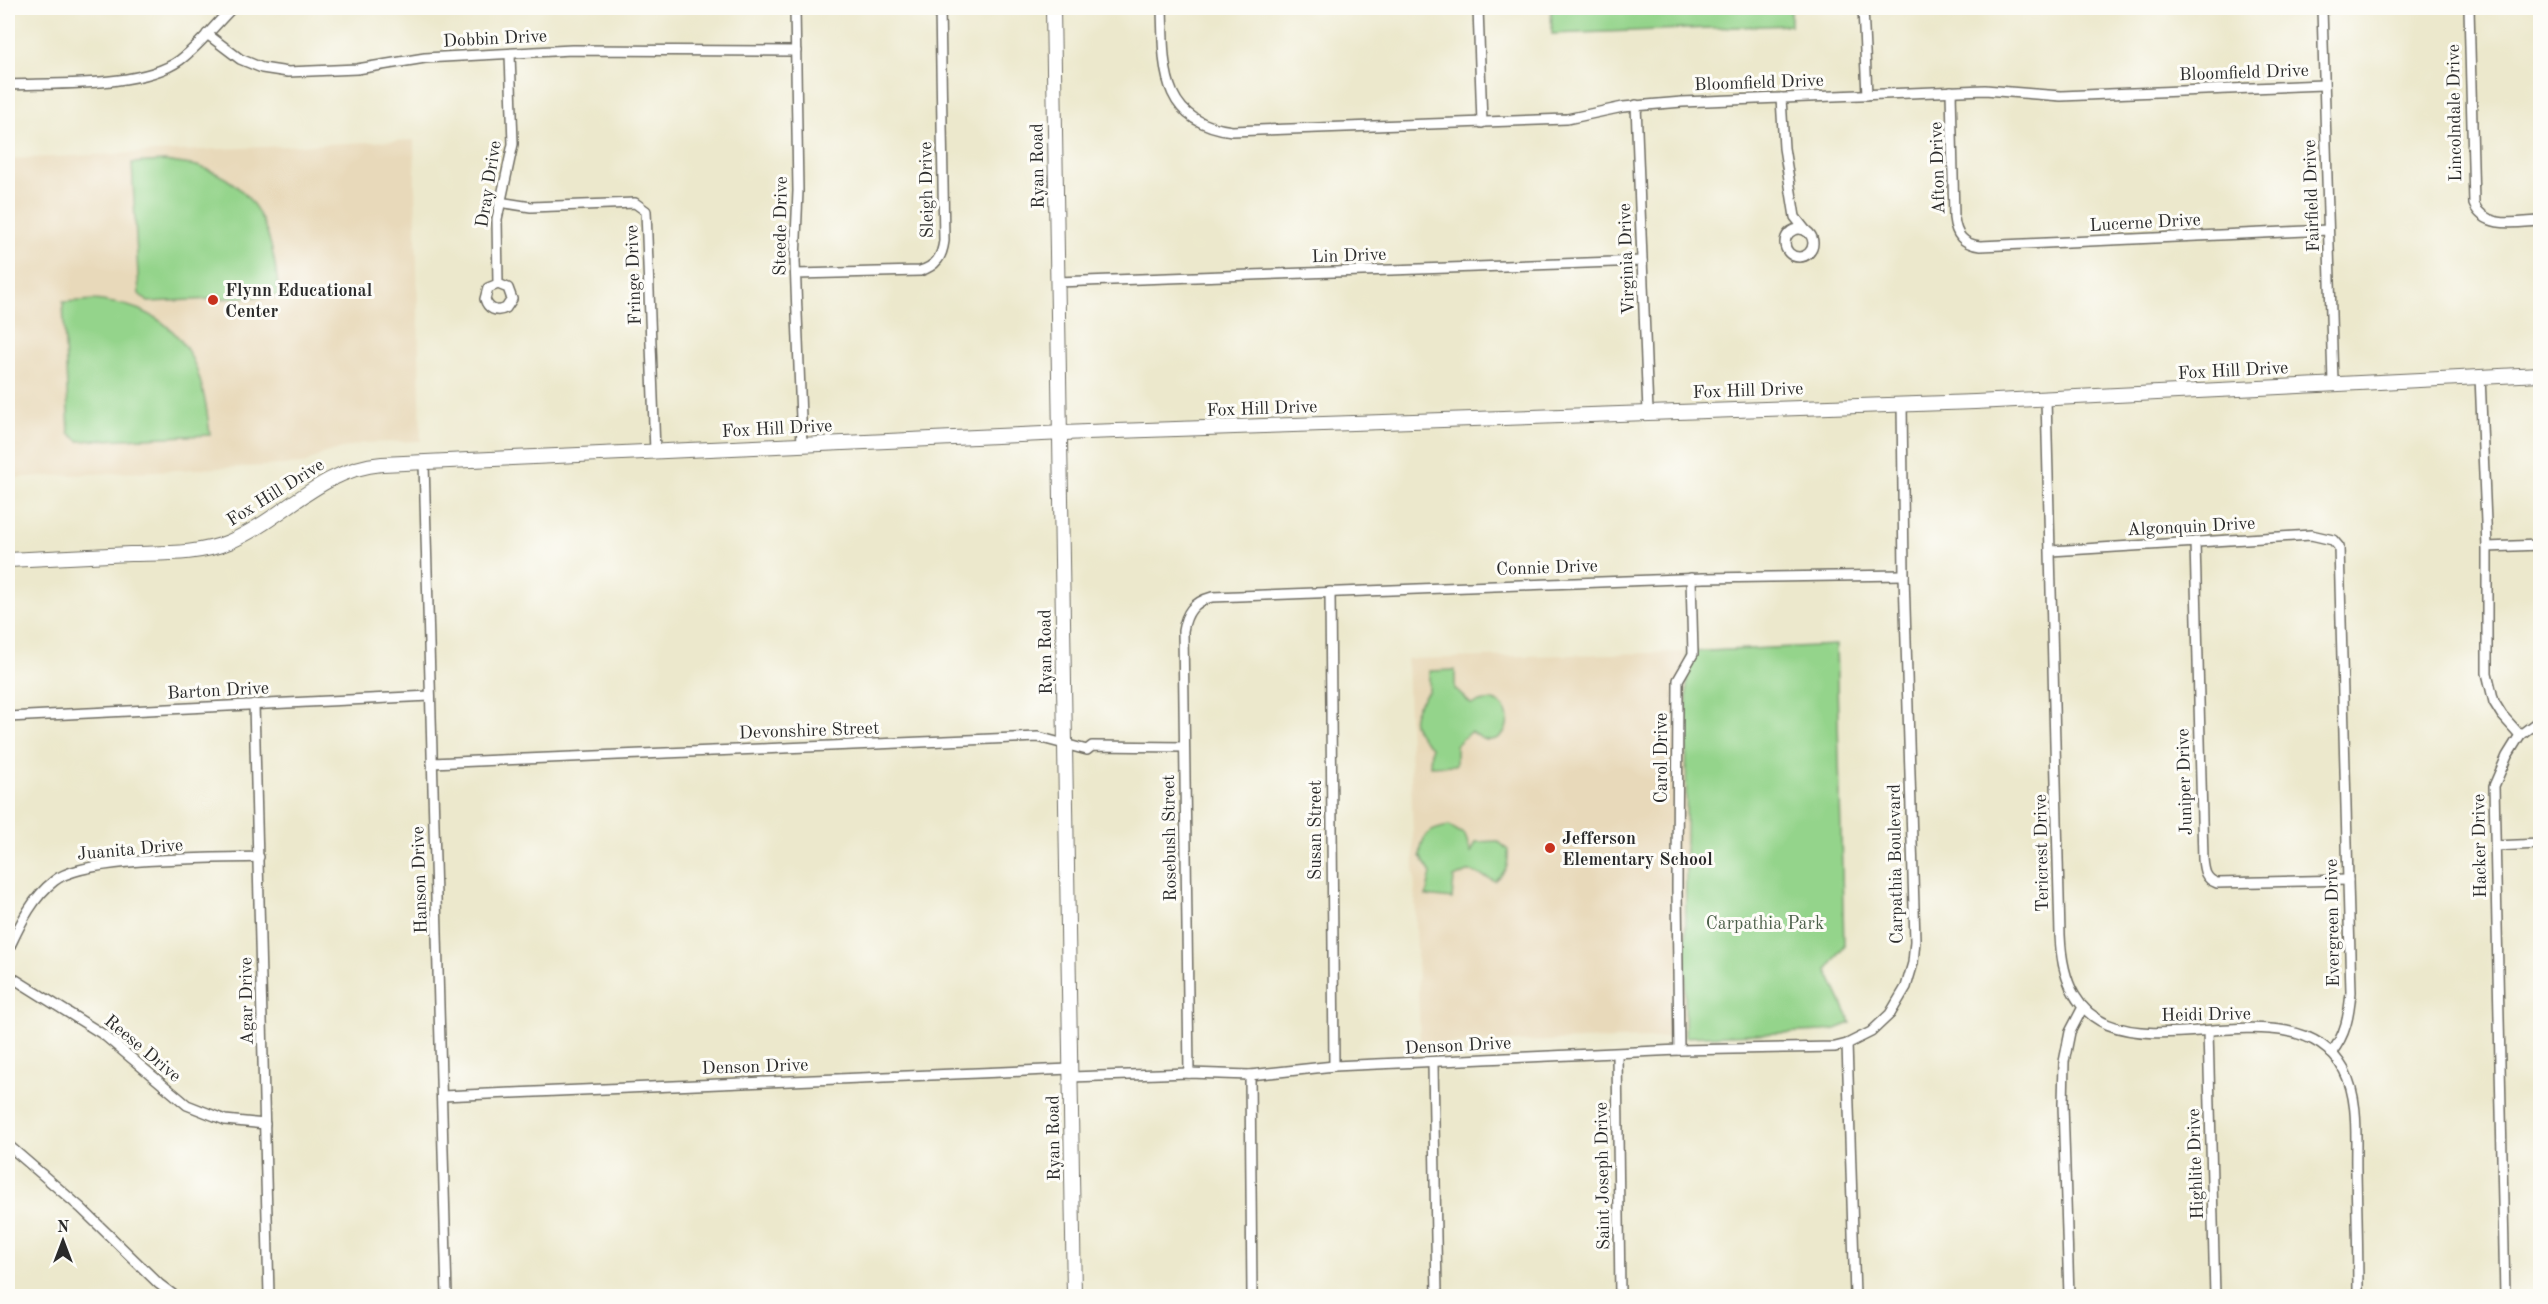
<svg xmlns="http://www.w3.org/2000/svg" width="2548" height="1304" font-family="'Old Standard TT',serif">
	<rect width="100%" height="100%" fill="#fdfcf7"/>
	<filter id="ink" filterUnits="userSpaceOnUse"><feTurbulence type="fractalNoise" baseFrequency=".0167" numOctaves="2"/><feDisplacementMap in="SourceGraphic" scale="12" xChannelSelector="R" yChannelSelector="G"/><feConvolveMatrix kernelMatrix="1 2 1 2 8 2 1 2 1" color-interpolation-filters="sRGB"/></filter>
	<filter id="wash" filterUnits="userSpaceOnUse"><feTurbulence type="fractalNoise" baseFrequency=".008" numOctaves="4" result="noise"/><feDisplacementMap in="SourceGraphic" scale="24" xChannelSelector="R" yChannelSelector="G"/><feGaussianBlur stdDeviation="1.35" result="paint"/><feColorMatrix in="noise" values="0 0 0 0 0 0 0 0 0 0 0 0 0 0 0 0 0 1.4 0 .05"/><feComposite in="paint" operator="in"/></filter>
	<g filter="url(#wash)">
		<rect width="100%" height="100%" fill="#ece8cc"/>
		<!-- built -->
		<g fill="#e8d9ba">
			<polygon points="414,140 421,441 363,443 325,453 304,464 8,478 8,159"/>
			<polygon points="1687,652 1685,1037 1420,1045 1407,659"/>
		</g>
		<!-- green -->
		<g fill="#94d48b" stroke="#60805b" stroke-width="1.5">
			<polygon points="1551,8 1791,8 1791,25 1552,34"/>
			<path d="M165,161C175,163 187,164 197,166C261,184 274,238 279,296L148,302L139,294L132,163Z"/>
			<path d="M96,300C106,302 117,303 128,306C191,324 204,377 210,435L79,441L69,433L63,302Z"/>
			<polygon points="1836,645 1844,946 1827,970 1851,1023 1836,1029 1824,1031 1685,1037 1687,652"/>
			<path d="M1455,670V689L1471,704C1478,703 1488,699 1494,701C1518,709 1508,747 1483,739C1479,737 1475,733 1470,732L1456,745V765L1430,766L1431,747C1406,724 1410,715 1429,690V671Z"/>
			<path d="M1449,826L1465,835L1471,853L1476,842L1498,841L1508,850C1509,865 1506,872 1495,881L1470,871L1454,878L1452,899L1426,896L1431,873L1420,856C1422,834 1427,830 1449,826Z"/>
		</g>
	</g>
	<g filter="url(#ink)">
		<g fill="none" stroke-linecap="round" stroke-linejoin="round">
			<defs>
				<g id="street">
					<polyline points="795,8 798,191 795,261 802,445"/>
					<path d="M1162,8C1164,65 1159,122 1232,131L1567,119L1623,107L1682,102L1985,90L2061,96L2323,85"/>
					<polyline points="1478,8 1482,123"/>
					<polyline points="1863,8 1867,95"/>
					<polyline points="2322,8 2333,383"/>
					<path d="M2469,8L2474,204C2485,230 2518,222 2540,221"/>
					<polyline points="207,34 240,59 262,68 288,72 357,69 425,58 572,50 796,51"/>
					<path d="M8,85C55,83 142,88 180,60C199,46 215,25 232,8"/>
					<path d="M1951,91L1954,218C1956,235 1963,244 1980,246L2328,230"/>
					<polyline points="1781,98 1784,148 1795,217 1806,231"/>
					<polyline points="1636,105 1648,412"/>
					<polyline points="499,202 531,207 635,203 646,211 655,451"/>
					<circle cx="1799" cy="243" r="14"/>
					<path d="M796,274L920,271C936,266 942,257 944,241L940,8"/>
					<polyline points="1057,282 1642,261"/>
					<path d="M498,284L508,288L512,299L506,308C496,313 488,309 485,299L488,288L498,284L497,219L513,144L510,54"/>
					<polyline points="2480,376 2487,547 2487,673 2494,702 2502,715 2520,735"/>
					<path d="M2046,399L2060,935C2067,1123 2284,961 2344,1070C2360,1101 2355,1140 2356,1173C2357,1214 2358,1255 2358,1296"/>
					<polyline points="424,463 447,1296"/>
					<path d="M2195,542L2203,859C2204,870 2205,879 2217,883L2348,880"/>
					<polyline points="2487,547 2540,545"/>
					<path d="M2051,551L2311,535L2333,540L2339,547L2351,992C2349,1015 2346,1035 2331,1053"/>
					<polyline points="1330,592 1334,1066"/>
					<polyline points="254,704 269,1296"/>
					<polyline points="8,717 430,696"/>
					<polyline points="432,763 1038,737 1087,750 1092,746 1184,747"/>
					<polyline points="2495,846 2540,844"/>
					<path d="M8,950C20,925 31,899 54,881C85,856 214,859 259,857"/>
					<polyline points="8,975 104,1035 187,1105 225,1120 265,1124"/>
					<polyline points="2208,1031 2215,1296"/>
					<polyline points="1847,1044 1855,1296"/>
					<polyline points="1679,1050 1677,889 1678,680 1693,654 1691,578"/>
					<polyline points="1617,1054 1620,1296"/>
					<polyline points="1433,1063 1437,1296"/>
					<path d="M1189,1073L1183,631C1186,613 1193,602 1212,597L1704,578L1904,575"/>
					<polyline points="1250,1075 1252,1296"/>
					<polyline points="1070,1077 1189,1073 1250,1075 1334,1066 1679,1050 1835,1047 1847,1044 1871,1032 1890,1014 1906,987 1913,963 1915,941 1904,575 1902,403"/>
					<polyline points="442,1096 1070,1069"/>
					<polyline points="8,1145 81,1208 159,1284 175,1296"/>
					<polyline points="2069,1296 2063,1104 2064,1062 2070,1032 2083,1007"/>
					<polyline points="2505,1296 2494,786 2507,756 2520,735 2540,720"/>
				</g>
				<g id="secondary">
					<polyline points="1053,8 1074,1296"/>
					<path d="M8,560C48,558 89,556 130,554C163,553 198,555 229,542C283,519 320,469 382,464L1087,432L1975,402L2540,374"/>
				</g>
			</defs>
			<!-- street casing -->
			<use href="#street" stroke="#6f6d63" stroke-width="12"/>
			<!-- secondary casing -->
			<use href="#secondary" stroke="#6f6d63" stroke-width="16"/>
			<!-- street -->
			<use href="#street" stroke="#fff" stroke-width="9"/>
			<!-- secondary -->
			<use href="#secondary" stroke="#fff" stroke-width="14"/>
		</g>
	</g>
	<!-- markers -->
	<g fill="#c8321e" stroke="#fdfcf7" stroke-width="2">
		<circle cx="213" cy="300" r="6"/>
		<circle cx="1550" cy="848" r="6"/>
	</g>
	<g text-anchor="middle" stroke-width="6" stroke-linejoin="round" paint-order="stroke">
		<!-- street labels -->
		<g font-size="18" fill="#2b2b2b" stroke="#fdfcf7">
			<text transform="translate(495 38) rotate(-3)" y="6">Dobbin Drive</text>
			<text transform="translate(2244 72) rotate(-2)" y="6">Bloomfield Drive</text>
			<text transform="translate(1759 82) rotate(-2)" y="6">Bloomfield Drive</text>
			<text transform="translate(2454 113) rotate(-91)" y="6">Lincolndale Drive</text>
			<text transform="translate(1037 166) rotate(-91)" y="6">Ryan Road</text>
			<text transform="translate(1937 168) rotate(-92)" y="6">Afton Drive</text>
			<text transform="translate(488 184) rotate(-81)" y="6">Dray Drive</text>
			<text transform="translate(926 190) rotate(-91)" y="6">Sleigh Drive</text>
			<text transform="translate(2311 196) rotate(-92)" y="6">Fairfield Drive</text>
			<text transform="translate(2145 222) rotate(-3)" y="6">Lucerne Drive</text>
			<text transform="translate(780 226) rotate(-89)" y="6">Steede Drive</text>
			<text transform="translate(1349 255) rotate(-2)" y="6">Lin Drive</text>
			<text transform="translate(1626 259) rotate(-92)" y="6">Virginia Drive</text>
			<text transform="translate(633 275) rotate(-92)" y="6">Fringe Drive</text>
			<text transform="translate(2233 370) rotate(-3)" y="6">Fox Hill Drive</text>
			<text transform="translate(1748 390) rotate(-2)" y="6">Fox Hill Drive</text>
			<text transform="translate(1262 408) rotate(-2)" y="6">Fox Hill Drive</text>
			<text transform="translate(777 428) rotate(-3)" y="6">Fox Hill Drive</text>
			<text transform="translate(275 492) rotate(-32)" y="6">Fox Hill Drive</text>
			<text transform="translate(2191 526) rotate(-3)" y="6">Algonquin Drive</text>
			<text transform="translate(1547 567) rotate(-2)" y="6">Connie Drive</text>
			<text transform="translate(1045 652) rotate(-91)" y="6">Ryan Road</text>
			<text transform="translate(218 690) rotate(-3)" y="6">Barton Drive</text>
			<text transform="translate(809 730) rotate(-2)" y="6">Devonshire Street</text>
			<text transform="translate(1661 758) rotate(-90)" y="6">Carol Drive</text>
			<text transform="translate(2184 782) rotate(-92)" y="6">Juniper Drive</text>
			<text transform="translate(1315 830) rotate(-90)" y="6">Susan Street</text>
			<text transform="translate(1169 838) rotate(-91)" y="6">Rosebush Street</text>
			<text transform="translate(2479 846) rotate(-91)" y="6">Hacker Drive</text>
			<text transform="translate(130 849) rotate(-5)" y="6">Juanita Drive</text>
			<text transform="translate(2041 853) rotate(-91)" y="6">Tericrest Drive</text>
			<text transform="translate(1895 864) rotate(-91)" y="6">Carpathia Boulevard</text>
			<text transform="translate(419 880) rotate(-92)" y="6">Hanson Drive</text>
			<text transform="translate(2332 923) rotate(-91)" y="6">Evergreen Drive</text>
			<text transform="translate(246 1001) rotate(-91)" y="6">Agar Drive</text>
			<text transform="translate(2206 1014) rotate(-1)" y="6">Heidi Drive</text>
			<text transform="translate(1458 1045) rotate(-3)" y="6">Denson Drive</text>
			<text transform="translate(143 1048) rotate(40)" y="6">Reese Drive</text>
			<text transform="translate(755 1066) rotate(-2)" y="6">Denson Drive</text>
			<text transform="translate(1053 1138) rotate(-91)" y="6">Ryan Road</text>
			<text transform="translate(2195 1164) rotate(-92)" y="6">Highlite Drive</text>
			<text transform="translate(1602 1176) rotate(-91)" y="6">Saint Joseph Drive</text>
		</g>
		<!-- poi labels -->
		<g font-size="18" font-weight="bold" fill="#2b2b2b" stroke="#fdfcf7" text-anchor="start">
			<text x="225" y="296">Flynn Educational<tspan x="225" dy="21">Center</tspan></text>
			<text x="1562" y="844">Jefferson<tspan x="1562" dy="21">Elementary School</tspan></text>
		</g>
		<!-- park labels -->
		<g font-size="18" fill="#4a5e48" stroke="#fdfcf7">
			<text x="1765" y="929">Carpathia Park</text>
		</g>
	</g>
	<!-- margin -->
	<rect width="2548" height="1304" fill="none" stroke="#fdfcf7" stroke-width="30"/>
	<!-- north arrow -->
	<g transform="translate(63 1241)" stroke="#fdfcf7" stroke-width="4.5" paint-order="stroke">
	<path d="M0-4.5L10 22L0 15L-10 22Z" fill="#2b2b2b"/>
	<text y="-9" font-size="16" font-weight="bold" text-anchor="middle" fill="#2b2b2b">N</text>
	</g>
</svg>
